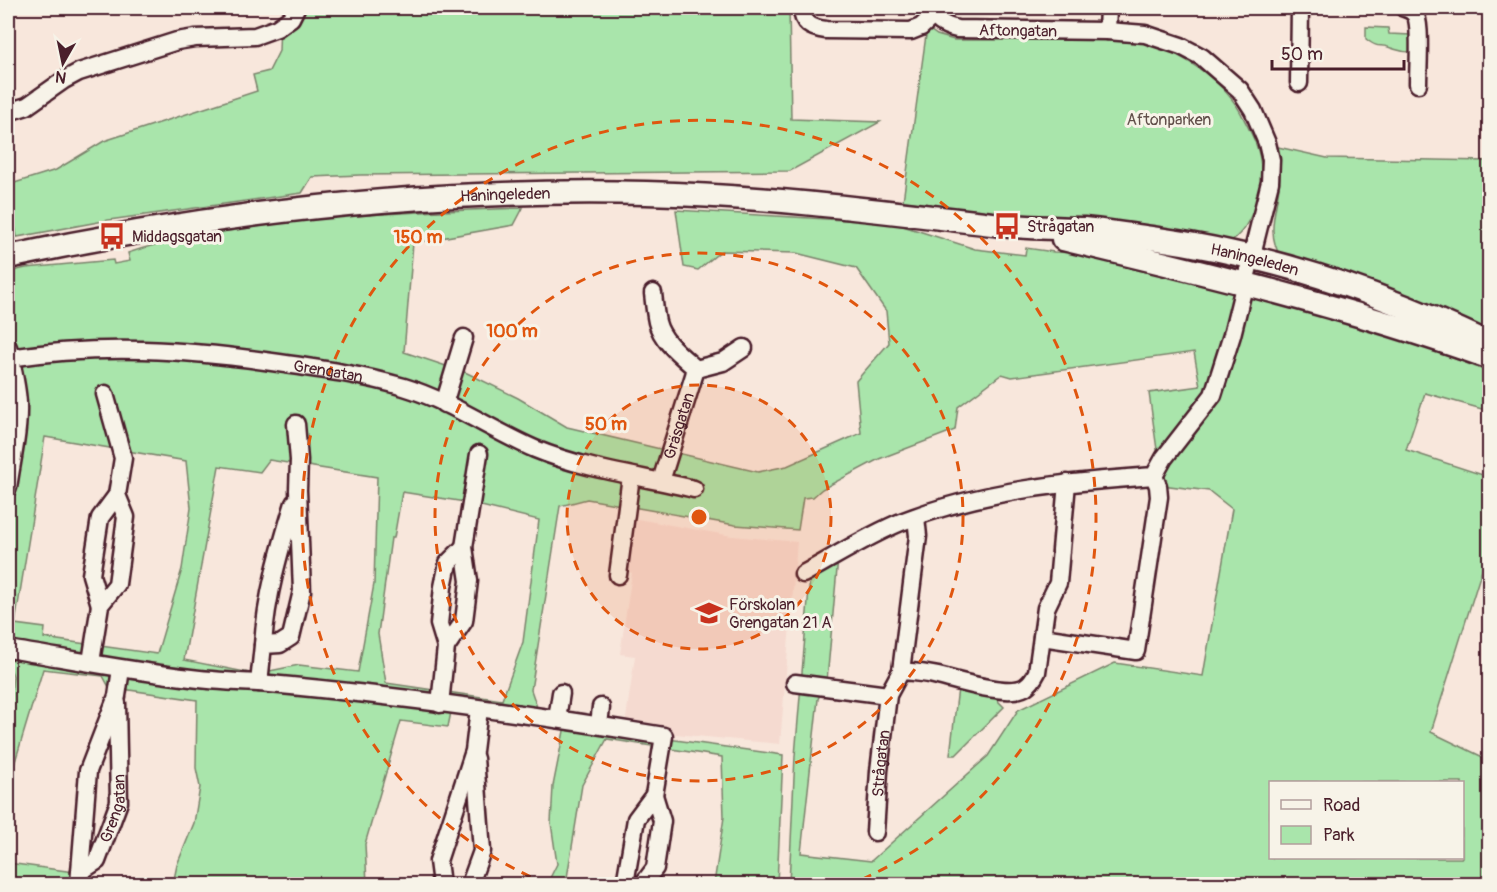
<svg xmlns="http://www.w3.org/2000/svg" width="1497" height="892" font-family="Pangolin,sans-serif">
	<rect width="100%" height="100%" fill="#f8e7dc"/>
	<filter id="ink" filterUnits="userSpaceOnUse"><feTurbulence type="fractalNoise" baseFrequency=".0167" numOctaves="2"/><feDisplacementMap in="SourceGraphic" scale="12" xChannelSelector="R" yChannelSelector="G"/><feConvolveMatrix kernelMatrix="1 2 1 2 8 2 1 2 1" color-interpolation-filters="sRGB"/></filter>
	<g filter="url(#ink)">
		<!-- built -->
		<polygon fill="#f5dad0" points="637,519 732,536 797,542 780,744 665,733 625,725 635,656 620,654 632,573 624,571"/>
		<!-- green -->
		<g fill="#a9e5ab" stroke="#7a826b" stroke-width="1.5" fill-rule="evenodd">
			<polygon points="306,8 789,8 791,119 880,122 790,171 360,175 312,177 302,193 109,220 17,237 8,185 56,170 104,141 257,91 253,75 269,71 279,51 280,22"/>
			<path d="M1366,27L1388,28L1389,34L1411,35V52C1401,52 1400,51 1391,48C1379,43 1380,50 1366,39Z"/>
			<path d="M927,28L937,35L954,40C995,40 1036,40 1078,40C1099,40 1125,37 1146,43C1184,53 1227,83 1244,119C1253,136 1261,151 1261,170C1262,193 1250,231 1229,242L903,201Z"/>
			<path d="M1278,147L1327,158L1489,161V336L1281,258C1264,229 1279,207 1280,176C1280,166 1278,157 1278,147Z"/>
			<path d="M523,208L514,225L413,243L404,352L467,373L518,398L567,427L758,472L787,466L861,433L856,381L889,343L886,311L856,268L796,253L721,251L698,270L684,267L676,210L877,222L903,226L975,249L1025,255L1026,248L1054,252L1082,253L1328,316L1435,351L1489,372V411L1425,393L1406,450L1489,477V547L1431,732L1489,760V884H789L795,756L810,577L838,558L827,680L818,699L801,853L871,861L988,756L1018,710L1115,663L1203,676L1232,509L1209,491L1162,485L1149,393L1200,386L1194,352L1012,377L1002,374L958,407L955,430L879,459L822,489L813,497L803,498L798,530L735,525L587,499L560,506L531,690L538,710L567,725L783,755L777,884H714L724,817L722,757L607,739L582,785L566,884H547L557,864L551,823L553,786L565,726L451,712L448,727L401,721L365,844L367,884H173L177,865L194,823L200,787L196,768L197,700L109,687L103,676L43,669L14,765L8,810V719L13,676L8,662V272L26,268L113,260L114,264L130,261L128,253C168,239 207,234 249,228C340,214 431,211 523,208ZM45,437L186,461L191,508L182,569L157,654L44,638L45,628L15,624ZM269,460L377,477L374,584L358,672L299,665L255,674L184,660L219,466L260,472ZM402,492L465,502L539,520L523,642L502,700L386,683L378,634L391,538H394ZM1270,782H1462V858H1270Z"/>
			<polygon points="958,688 990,693 1004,707 956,755 950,755"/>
			<polygon points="8,863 74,872 86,884 8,884"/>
		</g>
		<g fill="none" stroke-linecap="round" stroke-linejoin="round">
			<defs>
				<g id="minor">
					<path d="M802,8C802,24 811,28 826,30L911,31L921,27L933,16"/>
					<path d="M1404,8C1409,9 1413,11 1416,16C1421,28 1418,69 1418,84"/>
					<polyline points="1107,31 1108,8"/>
					<polyline points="1299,83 1300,8"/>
					<polyline points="8,112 27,106 64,80 79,72 177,41 195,38 255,36 277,28 291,18 296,8"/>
					<path d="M653,293C654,303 655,313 657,322C662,342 682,356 696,369"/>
					<path d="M8,347C12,366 17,384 18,403C19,431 12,460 8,488"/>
					<path id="s1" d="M8,358C102,344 185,349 279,363C321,369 363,375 404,387C450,401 491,430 535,449C586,470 641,476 694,489"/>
					<polyline points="444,404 464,338"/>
					<path id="s2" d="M661,481L696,369L723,362L744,348"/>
					<path d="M803,574C834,557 869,535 901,522C982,490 1068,482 1154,476L1164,458L1213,395L1232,335L1270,182L1271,160L1267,143L1253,110L1240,90L1202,57L1181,46L1145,34L1107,31L957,29C944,26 935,21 930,8"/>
					<polyline points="618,575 631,476"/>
					<polyline points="100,605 91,575 100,518 117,495"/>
					<polyline points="1042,637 1136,651 1159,497 1158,486 1154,476"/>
					<path d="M263,645C266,596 280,549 294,503"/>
					<polyline points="446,647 439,624 443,587 448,563 464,547"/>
					<path d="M8,649C69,659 130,671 191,678C214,681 236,682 259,683C394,695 530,714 664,736L654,795L636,819L625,884"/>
					<polyline points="91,662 100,605 117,584 126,517 117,495 123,458 105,394"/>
					<polyline points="901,671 918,536 916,517"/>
					<polyline points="259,683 263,645 280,644 291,637 302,591 298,490 299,460 296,424"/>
					<polyline points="795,683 888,695"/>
					<polyline points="440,704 446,647 464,621 469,581 464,547 479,454"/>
					<polyline points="557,719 561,693"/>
					<polyline points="599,725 601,707"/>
					<path id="s3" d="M875,832L879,771L888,695L901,671C913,672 926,673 938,676C958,681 1008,697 1025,687C1031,683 1034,678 1037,672L1046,608L1058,583L1067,483"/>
					<path id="s4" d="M80,872L97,861L119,802L117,703"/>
					<polyline points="79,884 88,771 117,696 121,669"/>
					<polyline points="441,884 438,861 474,751 479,709"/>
					<polyline points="470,884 482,851 475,758"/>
					<polyline points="643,884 655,868 662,821 654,795"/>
				</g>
				<g id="secondary">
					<path d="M1063,239C1205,273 1348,307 1485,356"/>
					<path id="s5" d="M8,257C217,212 431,188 646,193C765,196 882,211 1000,225C1028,228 1056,228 1084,229C1106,231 1129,235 1151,238C1268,254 1383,293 1490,344"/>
				</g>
			</defs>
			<!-- minor casing -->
			<use href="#minor" stroke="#4a1f2b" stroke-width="21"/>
			<!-- secondary casing -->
			<use href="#secondary" stroke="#4a1f2b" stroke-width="27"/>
			<!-- minor -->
			<use href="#minor" stroke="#f7f3e8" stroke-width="16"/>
			<!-- secondary -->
			<use href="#secondary" stroke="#f7f3e8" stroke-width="22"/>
		</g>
	</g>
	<!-- distance rings -->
	<circle cx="699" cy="517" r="132" fill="#e0560e" fill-opacity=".12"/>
	<g fill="none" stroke="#e0560e" stroke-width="3" stroke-dasharray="10 8">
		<circle cx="699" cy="517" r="132"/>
		<circle cx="699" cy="517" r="264"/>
		<path d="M547 884A397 397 0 1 1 851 884"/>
	</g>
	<!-- icons -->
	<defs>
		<symbol id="bus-bare" viewBox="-9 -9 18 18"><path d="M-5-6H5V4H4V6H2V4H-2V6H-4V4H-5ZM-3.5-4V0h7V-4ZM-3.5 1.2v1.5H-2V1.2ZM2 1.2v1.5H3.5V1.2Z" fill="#c8321e" stroke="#f7f3e8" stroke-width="2.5" paint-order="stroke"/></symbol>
		<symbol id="school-bare" viewBox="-9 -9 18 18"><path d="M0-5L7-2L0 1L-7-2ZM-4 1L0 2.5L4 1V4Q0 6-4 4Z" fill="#c8321e" stroke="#f7f3e8" stroke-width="2.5" paint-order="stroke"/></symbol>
	</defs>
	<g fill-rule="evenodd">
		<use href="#bus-bare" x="988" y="207" width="38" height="38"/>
		<use href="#bus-bare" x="93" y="217" width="38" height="38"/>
		<use href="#school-bare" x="690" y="594" width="38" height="38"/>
	</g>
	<g text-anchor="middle" stroke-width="6" stroke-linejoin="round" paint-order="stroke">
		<!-- street labels -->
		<g font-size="16" fill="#4a1f2b" stroke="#f7f3e8">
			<text transform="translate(1018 30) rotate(1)" y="6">Aftongatan</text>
			<text dy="6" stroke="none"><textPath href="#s5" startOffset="502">Haningeleden</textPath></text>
			<text dy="6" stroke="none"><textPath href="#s5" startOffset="1256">Haningeleden</textPath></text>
			<text dy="6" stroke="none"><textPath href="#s1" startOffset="322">Grengatan</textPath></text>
			<text dy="6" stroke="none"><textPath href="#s2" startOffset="58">Gräsgatan</textPath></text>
			<text dy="6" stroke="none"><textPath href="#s3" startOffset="69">Strågatan</textPath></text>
			<text dy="6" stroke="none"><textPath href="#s4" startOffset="76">Grengatan</textPath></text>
		</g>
		<!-- park labels -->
		<g font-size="16" fill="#62504b" stroke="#f7f3e8">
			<text x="1169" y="125">Aftonparken</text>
		</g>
		<!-- poi labels -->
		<g font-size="16" fill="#4a1f2b" stroke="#f7f3e8" text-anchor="start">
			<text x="1027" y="232">Strågatan</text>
			<text x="132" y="242">Middagsgatan</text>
			<text x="729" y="610">Förskolan<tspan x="729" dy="18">Grengatan 21 A</tspan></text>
		</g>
	</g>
	<circle cx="699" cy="517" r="9" fill="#e0560e" stroke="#f7f3e8" stroke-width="3"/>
	<g font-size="18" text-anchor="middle" font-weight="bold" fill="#e0560e" stroke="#f7f3e8" stroke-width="6" stroke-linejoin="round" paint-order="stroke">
		<text x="418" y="243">150 m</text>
		<text x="512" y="337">100 m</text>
		<text x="606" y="430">50 m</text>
	</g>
	<!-- margin -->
	<rect width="1497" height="892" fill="none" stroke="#f7f3e8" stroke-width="30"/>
	<rect x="15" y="15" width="1467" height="862" fill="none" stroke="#4a1f2b" stroke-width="2" filter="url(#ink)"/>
	<!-- legend -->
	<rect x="1269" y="781" width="195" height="78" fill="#f7f3e8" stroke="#b29e9c" stroke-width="1.5"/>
	<rect x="1281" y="800" width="30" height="9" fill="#f7f3e8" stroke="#b29e9c" stroke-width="1.5"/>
	<text x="1323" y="811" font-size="18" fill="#4a1f2b">Road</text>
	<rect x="1281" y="826" width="30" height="18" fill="#a9e5ab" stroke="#b29e9c" stroke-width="1.5"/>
	<text x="1323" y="841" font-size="18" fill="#4a1f2b">Park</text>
	<!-- north arrow -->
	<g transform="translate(63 63) rotate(189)" stroke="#f7f3e8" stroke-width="4.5" paint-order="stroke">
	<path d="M0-4.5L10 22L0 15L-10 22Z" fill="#4a1f2b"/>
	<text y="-9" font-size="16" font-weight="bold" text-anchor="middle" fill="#4a1f2b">N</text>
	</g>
	<!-- scale -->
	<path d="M1272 60v9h132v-9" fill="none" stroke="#4a1f2b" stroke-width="3"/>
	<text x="1281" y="60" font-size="18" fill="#4a1f2b" stroke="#f7f3e8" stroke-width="4.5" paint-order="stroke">50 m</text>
</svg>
